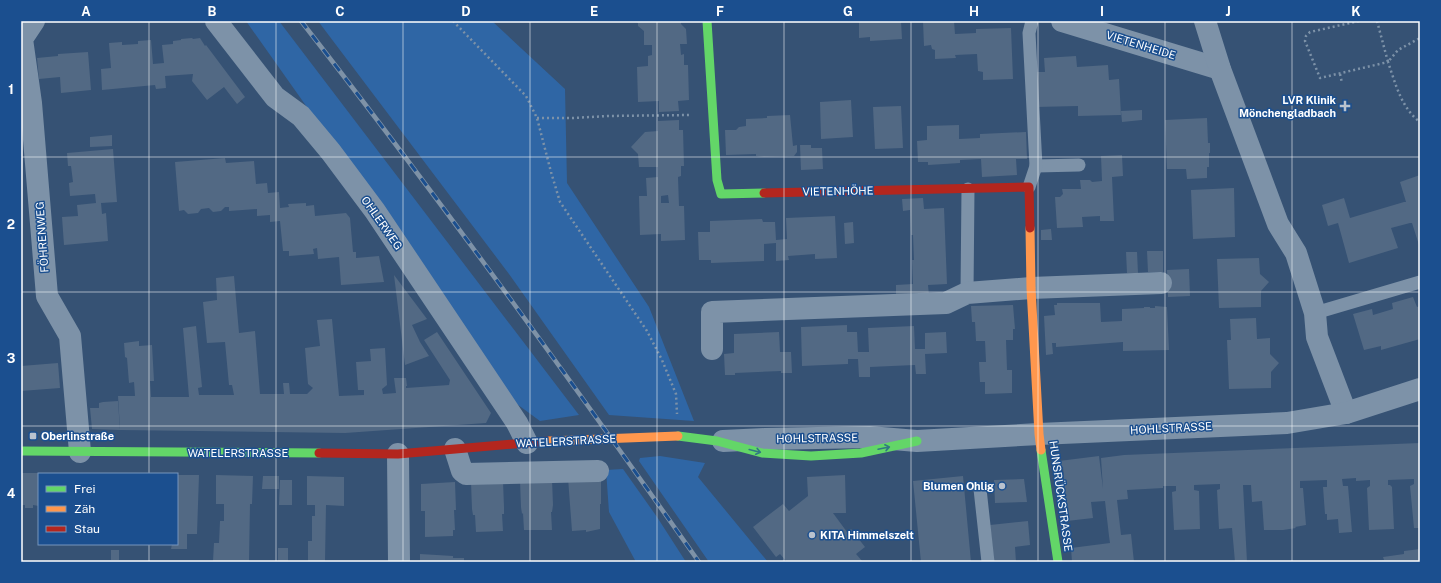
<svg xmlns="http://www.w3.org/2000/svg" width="1441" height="583" font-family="'Public Sans',sans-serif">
	<rect width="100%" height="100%" fill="#365274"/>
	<!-- green -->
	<g fill="#2f66a5">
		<polygon points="246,21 279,21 579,415 540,421 506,396 471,339"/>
		<polygon points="318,21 492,21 565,89 567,183 649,307 694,421 609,415 509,274"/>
		<polygon points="660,456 705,463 698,477 768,562 709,562 639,461 640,458"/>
		<polygon points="623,469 657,517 686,562 636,562 609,512 606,470"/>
	</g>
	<!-- building -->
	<g fill="#526984" fill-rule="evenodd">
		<polygon points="636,21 681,21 681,24 686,29 687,44 680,44 681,55 684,54 684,65 688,65 689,100 678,101 679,111 659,112 659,101 638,102 637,67 648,66 648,56 652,55 652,45 644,45 644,31 638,26 638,23"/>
		<polygon points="859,21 901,21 902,39 870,41 870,37 859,38"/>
		<polygon points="923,21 954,21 955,34 976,33 976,29 1011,28 1013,79 983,80 983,72 978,71 977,54 955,55 956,58 935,59 935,50 932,49 931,45 924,46"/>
		<polygon points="192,38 193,39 200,38 205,46 206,45 245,97 237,104 224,87 207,100 192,81 193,74 165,76 166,88 156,89 155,85 102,90 101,69 111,68 109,43 122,42 122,45 138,44 138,41 151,40 153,64 164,63 162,45 173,44 173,41 181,40 181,39"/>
		<polygon points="88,52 91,90 61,93 60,77 39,79 37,58 58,56 58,54"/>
		<polygon points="1076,56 1077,67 1108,65 1109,80 1119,79 1121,115 1078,116 1078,106 1036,107 1034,72 1045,72 1044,58"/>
		<polygon points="851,100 853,137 821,139 820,102"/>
		<polygon points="901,106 903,148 875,149 873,107"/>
		<polygon points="1142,110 1142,120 1122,122 1121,111"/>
		<polygon points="790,115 793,146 797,145 797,152 794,156 764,157 756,156 756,154 726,155 725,130 736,130 739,127 746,126 746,119 767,118 767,116"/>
		<polygon points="1207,118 1208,143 1210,143 1210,153 1209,153 1209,167 1207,167 1207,178 1187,179 1186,169 1167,169 1165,120"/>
		<path d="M679,120V130H683L684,166H681V176L678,177L679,206H684L685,240L661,241V234L640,235L639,196H647L646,178L658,177V167H639L638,154L631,147L645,132L658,131V121ZM668,195L669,203H661V196Z"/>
		<polygon points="959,125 959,139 980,138 980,134 1026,132 1027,159 1016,159 1017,175 982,177 981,159 960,160 960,163 928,165 928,162 918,162 917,141 927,140 927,126"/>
		<polygon points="112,135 112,146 90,147 90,137"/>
		<polygon points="800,145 811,145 811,148 822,148 823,169 801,170"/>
		<polygon points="113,149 117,202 101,203 102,214 106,213 108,241 64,245 62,217 78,216 77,205 96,203 95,194 70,196 69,183 73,182 71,166 68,166 67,153"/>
		<polygon points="1122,155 1123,176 1112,177 1114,221 1100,221 1100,216 1082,217 1083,227 1057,228 1055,197 1060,197 1063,194 1062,189 1081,189 1080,180 1090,180 1092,182 1102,181 1101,156"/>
		<polygon points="225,158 226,163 254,161 256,184 267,183 268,193 279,192 280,208 289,207 288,204 306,203 306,206 314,205 315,216 346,213 350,218 353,252 356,252 356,258 379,256 384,282 341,285 339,257 318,259 317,248 313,249 314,254 289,256 289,251 283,251 280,221 270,222 270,215 257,216 257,209 229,211 229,207 225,207 221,211 213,212 209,208 201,209 198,213 188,214 184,210 179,211 175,162"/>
		<polygon points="1420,175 1420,248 1412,223 1410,223 1391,228 1398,248 1349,263 1338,223 1328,226 1322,205 1344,198 1350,218 1404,202 1406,202 1400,182"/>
		<polygon points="1234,188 1235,237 1193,239 1191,190"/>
		<polygon points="923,198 924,209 944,208 947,284 928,285 929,295 896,297 896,285 913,284 912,260 914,260 913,235 911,235 910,210 903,211 902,199"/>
		<polygon points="835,216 837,258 815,259 815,254 788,256 789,260 776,261 776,243 764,244 764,261 711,263 711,260 699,260 698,232 710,232 710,221 762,219 763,222 775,222 776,240 787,239 786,218"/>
		<polygon points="853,222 854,243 845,244 844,223"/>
		<polygon points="1051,229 1052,240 1041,240 1041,230"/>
		<polygon points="1147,251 1163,251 1163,272 1148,272"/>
		<polygon points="1126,252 1137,252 1138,273 1127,273"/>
		<polygon points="1259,258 1260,274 1269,282 1261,291 1261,307 1219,308 1217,259"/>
		<polygon points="1189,269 1190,296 1168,297 1167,270"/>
		<polygon points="394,275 427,319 412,325 420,342 429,356 405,365"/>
		<polygon points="234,276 239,333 255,331 260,394 284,394 283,383 289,383 290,394 307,394 313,388 308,384 305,348 320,346 317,320 332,319 339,396 364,395 364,390 358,390 356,362 371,361 370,349 385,348 387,385 382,389 383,394 396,393 394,378 406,378 407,386 406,386 406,388 449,385 450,380 424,340 437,332 491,413 486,423 345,433 120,430 118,396 135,396 134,382 129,383 127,358 125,357 124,343 139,341 139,346 152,345 154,381 150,381 151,397 189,397 183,328 196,326 202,387 198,388 199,395 234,395 232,385 229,385 225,342 207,343 203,302 217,300 216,278"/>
		<polygon points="1413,297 1417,307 1420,306 1420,339 1381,350 1381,346 1364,350 1353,314 1372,309 1373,315 1393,309 1392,303"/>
		<polygon points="1057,303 1100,303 1101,322 1122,321 1122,309 1144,308 1144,307 1150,307 1150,308 1155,308 1155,306 1167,307 1169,350 1123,351 1123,342 1056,347 1056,343 1052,343 1053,354 1046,355 1044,316 1055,315 1054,305 1057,305"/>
		<polygon points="1013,305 1015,329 1013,329 1013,340 1006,340 1007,370 1012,370 1012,393 985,394 985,382 980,382 979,362 986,362 985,341 976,341 975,322 972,322 971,306"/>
		<polygon points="1256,318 1257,339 1270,338 1270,354 1279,363 1271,372 1271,388 1229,389 1227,340 1231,340 1230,319"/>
		<polygon points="847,325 847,332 857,332 858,352 869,352 868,328 914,326 915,349 925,349 925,333 946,332 947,353 925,354 926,374 916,374 915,365 892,366 870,367 870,377 859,377 858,359 848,359 848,364 802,366 801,327"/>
		<polygon points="779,332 780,352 791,352 792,373 781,373 781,371 735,373 735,375 725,375 724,354 734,353 734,334"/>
		<polygon points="58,363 60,388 21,391 21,366"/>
		<polygon points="118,401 120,430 92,429 90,408 99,408 99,403 103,402"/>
		<polygon points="1420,443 1420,528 1414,528 1410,486 1414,484 1414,479 1388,480 1388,485 1390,485 1392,487 1394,529 1369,530 1367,488 1370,486 1370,480 1356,481 1356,478 1342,479 1343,486 1348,486 1352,532 1339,533 1338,519 1327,520 1327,514 1325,514 1323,487 1327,487 1327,480 1300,481 1300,488 1303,488 1306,525 1295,527 1296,528 1283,530 1264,530 1262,501 1252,502 1251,485 1243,485 1247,562 1235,562 1232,528 1219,529 1217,490 1220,489 1220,484 1194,485 1194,490 1199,491 1200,529 1174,530 1172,492 1176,491 1176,486 1163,486 1163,488 1127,490 1128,499 1117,500 1121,535 1131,534 1134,562 1072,562 1071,548 1110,543 1109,536 1105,501 1091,502 1093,518 1067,521 1061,479 1064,479 1063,467 1060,467 1059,461 1099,456 1103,489 1101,458 1124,455"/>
		<polygon points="21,473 39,473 39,506 33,505 33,508 25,508 25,505 21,505"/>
		<polygon points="177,475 199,475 197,534 187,534 187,549 171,549 172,544 177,544"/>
		<polygon points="216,475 253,476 252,504 250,504 249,562 213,561 214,543 219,543 220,521 224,521 224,504 216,504"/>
		<polygon points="845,475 846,513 833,513 847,532 851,529 865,547 856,554 863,562 787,562 780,554 776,557 753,527 783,504 789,511 808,496 807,477"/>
		<polygon points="263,476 279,476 279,489 262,489"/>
		<polygon points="307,476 344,477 344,506 326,505 325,562 308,562 308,541 312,541 312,516 315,516 315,505 307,505"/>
		<polygon points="963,476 971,562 921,562 913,481"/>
		<polygon points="601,477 601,504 600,504 600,529 586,532 586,530 572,531 568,478"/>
		<polygon points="552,479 553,505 552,512 551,512 552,530 524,530 523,513 522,514 521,507 520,480"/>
		<polygon points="1024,479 1027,502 995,503 994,480"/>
		<polygon points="280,480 292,480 292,505 279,505"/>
		<polygon points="503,481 504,507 504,514 502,514 503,531 476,532 475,515 473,515 472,509 471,482"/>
		<polygon points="455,482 456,510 454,510 455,530 453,530 453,536 425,537 425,511 421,511 421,484"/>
		<polygon points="1028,521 1030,545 1015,547 1016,562 994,562 990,525"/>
		<rect x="278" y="548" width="10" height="14"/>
		<polygon points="1420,549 1420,562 1368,562 1368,561 1384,560 1383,557 1404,554 1404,551"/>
		<rect x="111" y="550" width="8" height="10"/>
		<polygon points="420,554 453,556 453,558 464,558 464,562 420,562"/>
	</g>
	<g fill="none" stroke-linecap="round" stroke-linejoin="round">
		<!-- path -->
		<g stroke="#7d92a8" stroke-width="2.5" stroke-dasharray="2 3" stroke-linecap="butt">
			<polyline points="453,21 526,96 537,118 551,172 560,202 647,331 662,360 676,394 677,414"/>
			<path d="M1359,21L1310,32L1306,36L1305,41L1320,78L1388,62C1395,82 1401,108 1420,122"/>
			<polyline points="1377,21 1388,62 1398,50 1420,38"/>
			<polyline points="1340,74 1342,83"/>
			<polyline points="537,118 573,118 608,116 690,115"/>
		</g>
		<!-- lane -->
		<g stroke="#7d92a8" stroke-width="13">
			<polyline points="1036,166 1079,165"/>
			<polyline points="1029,187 1036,166 1029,33 1032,21"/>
			<polyline points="967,293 968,189"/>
			<polyline points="1315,313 1420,282"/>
			<polyline points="980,489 988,562"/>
		</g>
		<!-- street -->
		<g stroke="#7d92a8" stroke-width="22">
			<polyline points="34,21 22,39 31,103 47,296 70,336 80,452"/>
			<polyline points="216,21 275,97 301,116 331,152 375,211 517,423 527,443"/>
			<polyline points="1062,21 1220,69"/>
			<polyline points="1205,21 1220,69 1278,224 1296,253 1315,313 1317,337 1346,413"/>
			<polyline points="712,349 712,312 946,303 967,293 1031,288 1161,283"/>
			<polyline points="723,441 765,439 869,437 917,441 1039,434 1287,423 1346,413 1420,389"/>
			<polyline points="455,449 462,471 466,474 598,471"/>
			<polyline points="398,454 399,562"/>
		</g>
		<!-- fast -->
		<g stroke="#63d668" stroke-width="9">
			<polyline points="707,21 717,180 721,194 764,193"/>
			<polyline points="678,436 717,441 762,453 811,456 861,453 917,441"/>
			<polyline points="1041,450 1058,562"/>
			<polyline points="21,451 319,453"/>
		</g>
		<!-- slow -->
		<polyline stroke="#ff974d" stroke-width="9" points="1030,228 1031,288 1039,434 1041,450"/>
		<!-- jam -->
		<g stroke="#b3261e" stroke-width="9">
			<polyline points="764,193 1029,187 1030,228"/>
			<polyline points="319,453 398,454 549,441"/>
		</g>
		<defs>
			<path id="rail" d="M301,21C439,198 570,379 699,562"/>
		</defs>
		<!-- rail casing -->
		<use href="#rail" stroke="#7e92a7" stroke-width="4.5"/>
		<!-- rail -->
		<use href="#rail" stroke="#1b4f8f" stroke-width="3" stroke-dasharray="9" stroke-linecap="butt"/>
		<!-- slow-bridge -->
		<polyline stroke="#ff974d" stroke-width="9" points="549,441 678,436"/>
	</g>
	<!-- one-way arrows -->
	<defs><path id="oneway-shaft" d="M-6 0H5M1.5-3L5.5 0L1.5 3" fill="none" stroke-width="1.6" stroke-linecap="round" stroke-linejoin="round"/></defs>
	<g stroke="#317883">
		<use href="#oneway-shaft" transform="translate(884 448) rotate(-12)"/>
		<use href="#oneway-shaft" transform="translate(755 451) rotate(14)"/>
	</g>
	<!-- grid -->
	<path fill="none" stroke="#fff" stroke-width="1" stroke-opacity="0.55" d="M149,21V474M276,21V562M403,21V562M530,21V562M657,21V562M784,21V562M911,21V562M1038,21V562M1165,21V562M1292,21V562M21,157H1420M21,292H1420M21,426H1420M149,544V562"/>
	<!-- markers -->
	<g fill="#b9c2ce" stroke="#1b4f8f" stroke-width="1.5">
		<path d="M1343 100h4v4h4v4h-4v4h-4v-4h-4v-4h4z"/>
		<rect x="29" y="432" width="8" height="8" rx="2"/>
		<circle cx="1002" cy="486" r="4"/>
		<circle cx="812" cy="535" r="4"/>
	</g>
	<g text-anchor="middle" stroke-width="3" stroke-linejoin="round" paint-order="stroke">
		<!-- street labels -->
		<g font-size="11" fill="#fff" stroke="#1b4f8f">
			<text transform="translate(1141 45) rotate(17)" y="4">VIETENHEIDE</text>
			<text transform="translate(838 191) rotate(-1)" y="4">VIETENHÖHE</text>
			<text transform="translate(382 223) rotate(55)" y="4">OHLERWEG</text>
			<text transform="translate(42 237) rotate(-94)" y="4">FÖHRENWEG</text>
			<text transform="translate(1171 428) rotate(-3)" y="4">HOHLSTRASSE</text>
			<text transform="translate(817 438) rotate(-1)" y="4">HOHLSTRASSE</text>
			<text transform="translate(566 441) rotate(-3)" y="4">WATELERSTRASSE</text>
			<text x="238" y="457">WATELERSTRASSE</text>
			<text transform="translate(1061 496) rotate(82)" y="4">HUNSRÜCKSTRASSE</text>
		</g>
		<!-- poi labels -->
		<g font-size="11" font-weight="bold" fill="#fff" stroke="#1b4f8f" text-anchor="end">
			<text x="1336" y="104">LVR Klinik<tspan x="1336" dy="13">Mönchengladbach</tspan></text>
			<text x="41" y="440" text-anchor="start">Oberlinstraße</text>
			<text x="994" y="490">Blumen Ohlig</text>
			<text x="820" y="539" text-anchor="start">KITA Himmelszelt</text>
		</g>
	</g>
	<!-- border -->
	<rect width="1441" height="583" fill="none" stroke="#1b4f8f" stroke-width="44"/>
	<!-- legend -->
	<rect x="38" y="473" width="140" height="72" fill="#1b4f8f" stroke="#7695bc"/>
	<rect x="46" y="486" width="20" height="6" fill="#63d668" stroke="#7695bc"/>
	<text x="74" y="493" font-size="12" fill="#ffffff">Frei</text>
	<rect x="46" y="506" width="20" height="6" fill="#ff974d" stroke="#7695bc"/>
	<text x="74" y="513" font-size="12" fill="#ffffff">Zäh</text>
	<rect x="46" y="526" width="20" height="6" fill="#b3261e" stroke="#7695bc"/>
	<text x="74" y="533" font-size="12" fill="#ffffff">Stau</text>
	<rect x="22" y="22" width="1397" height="539" fill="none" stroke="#fff" stroke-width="1.5"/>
	<g font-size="13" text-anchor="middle" font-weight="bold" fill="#fff">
		<text x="86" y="16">A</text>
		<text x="212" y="16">B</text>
		<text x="340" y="16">C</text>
		<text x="466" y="16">D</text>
		<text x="594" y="16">E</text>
		<text x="720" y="16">F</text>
		<text x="848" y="16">G</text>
		<text x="974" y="16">H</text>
		<text x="1102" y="16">I</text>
		<text x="1228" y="16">J</text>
		<text x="1356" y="16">K</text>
		<text x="11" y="94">1</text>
		<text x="11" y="229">2</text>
		<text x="11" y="363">3</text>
		<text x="11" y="498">4</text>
	</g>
</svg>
